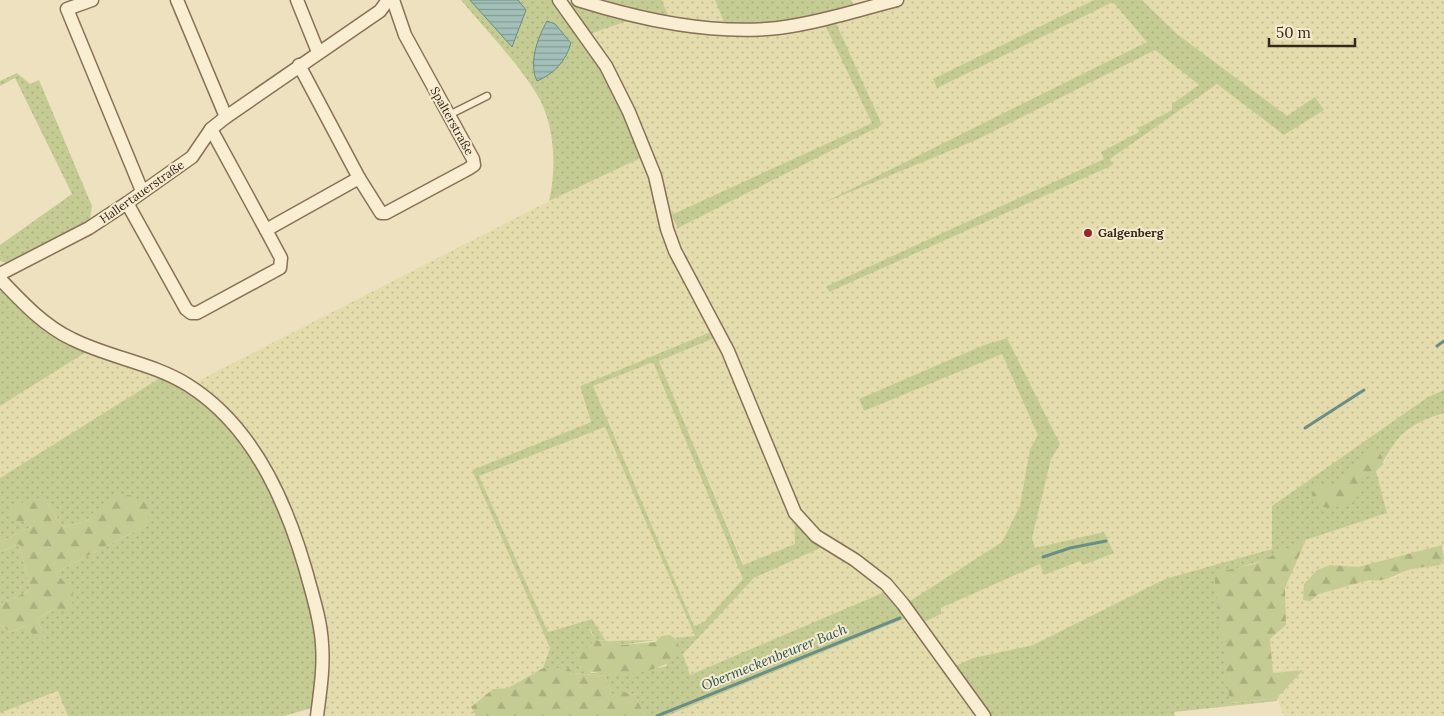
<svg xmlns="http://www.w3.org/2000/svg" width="1444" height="716" font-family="Lora,serif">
	<defs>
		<pattern id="farmland-dots" width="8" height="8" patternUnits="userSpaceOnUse" patternTransform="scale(1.25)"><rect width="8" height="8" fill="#e4dcac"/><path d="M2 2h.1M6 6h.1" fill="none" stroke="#c4bd93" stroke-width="1.8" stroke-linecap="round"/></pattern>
		<pattern id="grass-dots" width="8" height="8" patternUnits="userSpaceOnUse" patternTransform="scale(1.25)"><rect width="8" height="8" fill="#c5cc93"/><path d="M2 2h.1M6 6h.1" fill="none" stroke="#aaaf7e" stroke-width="1.8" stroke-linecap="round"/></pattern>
		<pattern id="forest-firs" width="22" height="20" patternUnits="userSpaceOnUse" patternTransform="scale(1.25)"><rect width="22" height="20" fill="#c5cc93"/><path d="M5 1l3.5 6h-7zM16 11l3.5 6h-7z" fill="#aaaf7e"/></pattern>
		<pattern id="water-rules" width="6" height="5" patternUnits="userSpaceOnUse" patternTransform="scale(1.25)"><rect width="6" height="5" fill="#a2c0b7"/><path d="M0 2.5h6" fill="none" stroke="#859c94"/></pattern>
	</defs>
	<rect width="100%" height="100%" fill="#eee1bf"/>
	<!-- farmland -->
	<g fill="url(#farmland-dots)">
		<polygon points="662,0 715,0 725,25 670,20"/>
		<polygon points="907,0 1444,0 1444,390 1428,397 1412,410 1272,549 1135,594 1033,645 973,658 953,667 903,596 810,525 798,511 694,282 590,34 633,19 686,28 856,13"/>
		<polygon points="645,156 713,331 580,386 591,422 472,470 550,648 543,668 508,688 493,689 472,707 476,716 321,716 234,420 196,382 549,201"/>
		<polygon points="717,337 794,519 795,544 744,565 659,361"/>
		<polygon points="88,351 163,376 0,478 0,406"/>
		<polygon points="653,361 743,579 704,622 694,626 592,386"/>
		<polygon points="1444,413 1444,548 1442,545 1358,568 1317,570 1304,584 1310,601 1319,594 1369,580 1396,577 1410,569 1440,565 1444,559 1444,716 1284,716 1277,698 1302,670 1273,673 1270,639 1286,625 1285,588 1306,540 1387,513 1376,471 1384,464 1393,445 1417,421"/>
		<polygon points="605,427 696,636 650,641 606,641 592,619 548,632 479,476"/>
		<polygon points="825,546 887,591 690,676 683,654 754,578"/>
		<polygon points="909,617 979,716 668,716"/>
		<polygon points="59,691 68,716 0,716 0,713"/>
	</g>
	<!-- grass -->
	<g fill="url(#grass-dots)" fill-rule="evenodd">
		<path d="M461,0H554L595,56L645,156L549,201C557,169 555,122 536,93C517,62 485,29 461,0Z"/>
		<polygon points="572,0 633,19 590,34 569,7"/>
		<polygon points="590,0 662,0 670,20"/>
		<polygon points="715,0 851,0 855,7 795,22 725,25"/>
		<polygon points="1094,0 1142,0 1177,34 1287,116 1315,97 1324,110 1284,135 1217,84 1110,159 1113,165 829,292 827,286 1104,159 1101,152 1139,132 1138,128 1172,110 1172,104 1199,85 1155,50 976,140 821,204 1147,42 1113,2 937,88 933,79"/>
		<polygon points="836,23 882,125 678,228 671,215 872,123 825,25"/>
		<polygon points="17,73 30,84 39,80 92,206 90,219 7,263 0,261 0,245 72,194 15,78 0,86 0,81"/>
		<polygon points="0,287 88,351 0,406"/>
		<path d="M713,331L717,337L659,361L743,565L795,544L794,519L825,546L754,578L683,654L690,675L887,591L909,617L667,716H645L635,695L625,692L612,696L605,676L573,673L569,668H543L550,648L472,470L591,422L580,386ZM653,362L743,579L704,622L694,626L593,386ZM605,427L695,636L675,638L678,641L666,666C641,673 617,673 591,673L585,649L593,645L590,628L595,640L617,642L621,645L656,640L606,641L592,619L548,632L479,476Z"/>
		<polygon points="1007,338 1060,444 1051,459 1032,538 1035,548 1104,532 1114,553 1083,565 1080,561 1044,575 1040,564 941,608 941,614 922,623 907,603 1002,542 1020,506 1030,449 1038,435 1002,354 864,411 859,399 984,345"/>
		<polygon points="163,376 183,387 222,417 244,444 282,510 319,634 315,707 284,716 68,716 58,691 0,713 0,625 11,632 24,626 43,642 45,638 37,619 54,609 72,609 72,590 55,573 147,525 95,511 87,521 63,527 47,503 11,519 28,522 31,527 0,542 0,478"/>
		<path d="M1444,390V413C1422,420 1409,425 1394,444C1387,453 1384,463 1376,471L1387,513L1306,540L1271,558L1241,567L1231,703L1277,698V701L1174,712L1175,716H989L953,667L973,658L1033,645L1165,579L1272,549V506L1428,397Z"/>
		<polygon points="19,544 31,590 0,604 0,552"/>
	</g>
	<!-- forest -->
	<g fill="url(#forest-firs)">
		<path d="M1372,448L1381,455L1384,464L1372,474L1361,480L1354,504L1328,508L1314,505L1312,494L1318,485L1335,487C1342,470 1343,476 1355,467C1361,462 1367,454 1372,448Z"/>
		<polygon points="130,495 150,505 147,525 55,573 73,590 72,609 54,609 37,619 45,638 43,643 24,626 11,632 0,625 0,604 31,590 19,544 0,552 0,542 31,527 28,522 10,520 12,508 34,497 47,503 63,527 87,521 95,511 115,496"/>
		<polygon points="1306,540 1285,588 1286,625 1270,639 1273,673 1303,670 1277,698 1230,703 1214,573 1254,564"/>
		<path d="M1442,545L1444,559L1440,565C1431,567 1421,567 1412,569C1397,573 1386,583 1369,580L1319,594L1310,601L1303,600L1304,584L1317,570L1330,565L1358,567Z"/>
		<path d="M589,628L595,640L617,642L621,645L655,642L661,636L670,635L678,641L679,653C664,676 603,679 580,668L575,653L593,645Z"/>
		<polygon points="543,668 569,668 573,673 605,676 612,695 625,692 635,695 645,716 476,716 471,707 493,689 508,688"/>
	</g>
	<!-- water -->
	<g fill="url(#water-rules)" stroke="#698e85">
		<polygon points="470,0 518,0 526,10 512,47"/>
		<path d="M547,21L555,24L571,43C566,61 554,74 537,81C528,63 538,37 547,21Z"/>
	</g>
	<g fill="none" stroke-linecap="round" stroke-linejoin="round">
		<!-- stream -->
		<g stroke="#698e85" stroke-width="3">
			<polyline points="1437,346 1444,341"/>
			<polyline points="1305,428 1364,390"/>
			<polyline points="1043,557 1070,548 1106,541"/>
			<polyline points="657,716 900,618"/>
		</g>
		<defs>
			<polyline id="lane" points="449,115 487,96"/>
			<g id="street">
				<polyline points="92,0 67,9 142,191"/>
				<polyline points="177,0 226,117"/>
				<polyline points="297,0 318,52"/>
				<polyline points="559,0 606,66 629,112 655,176 667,229 675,251 728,351 795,513 816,536 855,560 886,584 903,604 984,716"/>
				<path d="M578,0C642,20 711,35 778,28C818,23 858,10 897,0"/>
				<polyline points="299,65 359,178"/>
				<polyline points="211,129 266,230"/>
				<polyline points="127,203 186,309 191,313 197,313 280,268 281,258 266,230 359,178 381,213 386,213 468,169 474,165 473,159 405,35 393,0"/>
				<polyline points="0,274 89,228 127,203 192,157 211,129 226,117 380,11 388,0"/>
				<path d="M0,279C22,302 44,326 72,339C110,358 153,363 188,385C258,429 291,513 311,589C316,607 321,625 322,644C324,668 320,692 317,716"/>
			</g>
		</defs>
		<!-- lane casing -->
		<use href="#lane" stroke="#877157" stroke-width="9"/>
		<!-- street casing -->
		<use href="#street" stroke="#877157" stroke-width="15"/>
		<!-- lane -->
		<use href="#lane" stroke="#f9eed2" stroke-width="6"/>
		<!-- street -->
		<use href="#street" stroke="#f9eed2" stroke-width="12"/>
	</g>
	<!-- markers -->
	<circle fill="#972626" stroke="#f6ebce" stroke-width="2" cx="1088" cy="233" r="5"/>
	<g text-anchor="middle" stroke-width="4" stroke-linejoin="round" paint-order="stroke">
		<!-- street labels -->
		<g font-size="12" fill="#36291c" stroke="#f6ebce">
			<text transform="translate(452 121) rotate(61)" y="4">Spalterstraße</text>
			<text transform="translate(142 192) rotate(-35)" y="4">Hallertauerstraße</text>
		</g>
		<!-- poi labels -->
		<g font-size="12" font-weight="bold" fill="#36291c" stroke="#f6ebce" text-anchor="start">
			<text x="1098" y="237">Galgenberg</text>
		</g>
		<!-- water labels -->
		<g font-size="14" font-style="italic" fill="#2b5654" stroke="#f6ebce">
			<text transform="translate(774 657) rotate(-22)" y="5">Obermeckenbeurer Bach</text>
		</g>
	</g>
	<!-- scale -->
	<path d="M1269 38v8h86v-8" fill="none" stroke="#36291c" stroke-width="2.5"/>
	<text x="1276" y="38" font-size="15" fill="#36291c" stroke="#f6ebce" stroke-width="4" paint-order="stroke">50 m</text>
</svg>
